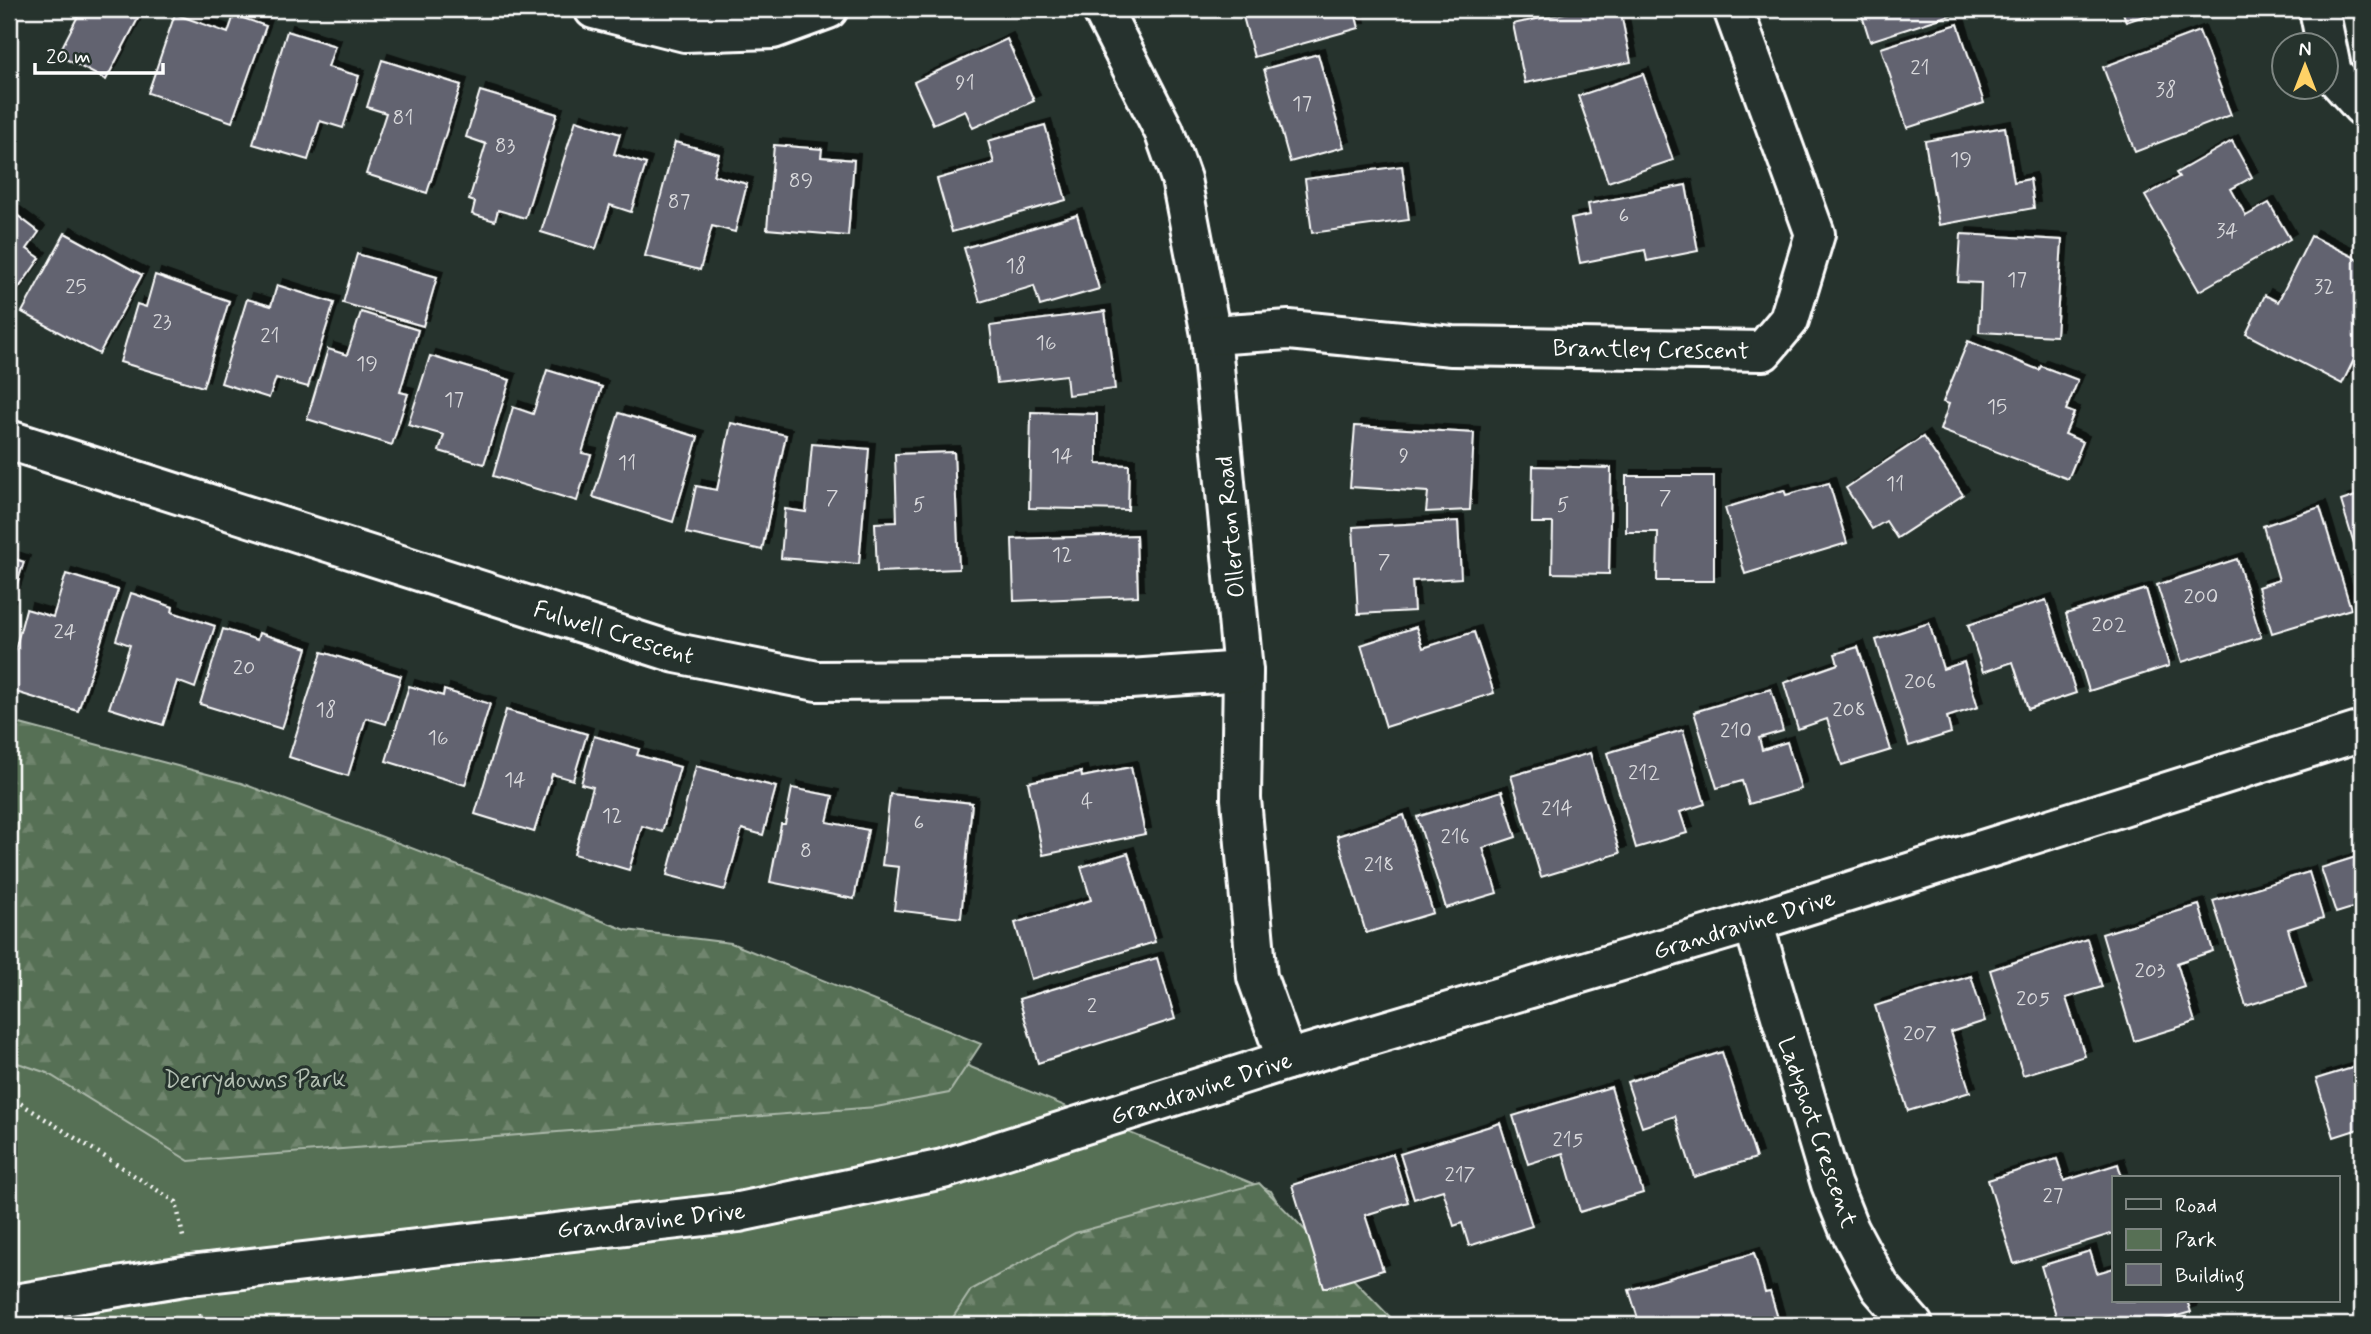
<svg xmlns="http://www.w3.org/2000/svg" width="2371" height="1334" font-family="Mynerve,sans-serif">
	<defs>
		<pattern id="forest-firs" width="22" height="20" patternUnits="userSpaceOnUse" patternTransform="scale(1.75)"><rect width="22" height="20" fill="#577055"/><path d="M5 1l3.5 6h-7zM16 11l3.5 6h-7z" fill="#70856e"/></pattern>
		<filter id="shadow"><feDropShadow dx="6" dy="-6" stdDeviation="0" flood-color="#0009"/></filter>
	</defs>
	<rect width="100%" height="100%" fill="#26332d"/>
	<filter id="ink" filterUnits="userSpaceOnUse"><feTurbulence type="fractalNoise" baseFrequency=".0143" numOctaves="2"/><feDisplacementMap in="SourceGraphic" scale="14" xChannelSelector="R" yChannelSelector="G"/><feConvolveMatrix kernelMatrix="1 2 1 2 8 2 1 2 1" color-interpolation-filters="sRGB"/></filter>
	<g filter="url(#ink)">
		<!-- green -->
		<polygon fill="#577055" stroke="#abb8aa" stroke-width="2" points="9,732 876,1028 1271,1191 1346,1325 9,1325"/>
		<!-- forest -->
		<g fill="url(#forest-firs)" stroke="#abb8aa" stroke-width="2">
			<polygon points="9,721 241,783 626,930 731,943 981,1044 949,1093 876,1107 189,1161 47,1073 9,1060"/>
			<polygon points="1259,1183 1398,1325 948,1325 971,1290 1075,1233"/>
		</g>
		<!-- building -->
		<g fill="#626370" stroke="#fff" stroke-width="2" filter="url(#shadow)">
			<polygon points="73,9 143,9 106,80 58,55 80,12"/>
			<polygon points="1241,9 1354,9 1359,28 1254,57"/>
			<polygon points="1569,9 1620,9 1631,62 1525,83 1513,24 1570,12"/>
			<polygon points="1860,9 1965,9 1966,10 1870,41"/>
			<polygon points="2122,9 2165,9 2126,22"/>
			<polygon points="175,14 228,33 234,15 266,26 232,122 148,93"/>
			<polygon points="1958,24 1984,103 1907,128 1881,48"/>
			<polygon points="287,31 335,46 328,67 359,76 343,128 320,121 308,160 253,144"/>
			<polygon points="2199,31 2231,115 2135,152 2103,67"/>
			<polygon points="1007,39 1034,101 973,128 965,110 933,124 914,82"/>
			<polygon points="1318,54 1344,147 1290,162 1264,69"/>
			<polygon points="382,60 461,85 427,193 366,174 386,113 367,107"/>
			<polygon points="1643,74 1673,160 1608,182 1578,96"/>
			<polygon points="480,91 557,114 525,218 498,210 495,221 472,214 475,202 469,200 486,144 466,137"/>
			<polygon points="576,120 620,134 614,154 646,164 631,212 610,205 596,249 541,232"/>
			<polygon points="1045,125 1066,200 952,232 937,179 994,163 988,141"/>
			<polygon points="2005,127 2014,182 2030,179 2034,208 1939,225 1925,141"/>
			<polygon points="2232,141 2252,177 2231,189 2246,216 2269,203 2290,239 2199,291 2145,196 2179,177 2176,173"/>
			<polygon points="675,142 719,154 713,175 747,184 735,232 712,226 700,270 645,256"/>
			<polygon points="774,145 822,149 821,157 854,160 848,236 767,229"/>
			<polygon points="1402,166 1409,220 1312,233 1305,179"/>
			<polygon points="1686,185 1698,251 1647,261 1645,250 1580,263 1571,219 1590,215 1588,204"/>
			<polygon points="9,209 39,232 27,249 40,258 9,302"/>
			<polygon points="1077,215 1099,289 1040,306 1034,286 980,302 964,248"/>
			<polygon points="65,233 142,275 99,354 22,312"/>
			<polygon points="1961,234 2062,240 2056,336 1979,332 1981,283 1958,282"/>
			<polygon points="2311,236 2362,261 2362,343 2342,384 2246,334 2265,295 2278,302"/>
			<polygon points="357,254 437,277 423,326 343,303"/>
			<polygon points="155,275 229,301 203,387 120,362 137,304 146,307"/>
			<polygon points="277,285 334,303 308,387 276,378 269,398 221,383 247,299 271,306"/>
			<polygon points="1105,311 1115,389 1068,395 1066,375 997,383 990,326"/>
			<polygon points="361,312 418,330 400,392 408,394 392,445 307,419 328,349 347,355"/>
			<polygon points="1968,341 2039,370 2041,366 2078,380 2066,410 2074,413 2065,434 2083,442 2068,479 1940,430 1949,404 1943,402"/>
			<polygon points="430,356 510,380 484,464 439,451 444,435 408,425"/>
			<polygon points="547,370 602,387 582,453 591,455 577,501 493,476 513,407 533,414"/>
			<polygon points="1031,412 1097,414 1097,464 1129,465 1128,510 1029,508"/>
			<polygon points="619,413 698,437 673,522 593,497"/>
			<polygon points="731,423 786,435 762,550 686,533 696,486 717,490"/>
			<polygon points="1355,426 1474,433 1470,510 1426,512 1428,492 1350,487"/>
			<polygon points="1923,437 1963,495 1897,538 1886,521 1872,529 1846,488"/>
			<polygon points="812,444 869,449 859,564 781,558 785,509 806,512"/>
			<polygon points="954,452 959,569 877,572 875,523 897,522 895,454"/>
			<polygon points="1533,466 1611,468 1609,574 1552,573 1553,523 1532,523"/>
			<polygon points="1626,476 1714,476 1714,581 1657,581 1658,532 1626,532"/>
			<polygon points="1829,483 1847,543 1745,574 1725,508 1784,490 1786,495"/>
			<polygon points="2362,494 2362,570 2341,501"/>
			<polygon points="2320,507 2351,609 2272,633 2258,587 2279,580 2263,526"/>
			<polygon points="1458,521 1461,578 1412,581 1414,611 1358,614 1353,527"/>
			<polygon points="1136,535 1138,596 1014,601 1012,539"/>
			<polygon points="9,557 24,562 9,608"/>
			<polygon points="2237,559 2261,637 2182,662 2157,585"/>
			<polygon points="66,574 118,590 78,711 9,690 9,673 26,609 53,617"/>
			<polygon points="2146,589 2169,666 2089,691 2066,614"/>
			<polygon points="131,593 173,607 172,612 215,626 195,688 177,681 163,725 109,708 130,645 116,640"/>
			<polygon points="2046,600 2076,693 2028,709 2013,662 1983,672 1968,625"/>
			<polygon points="1929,623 1943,669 1964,662 1978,707 1947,717 1951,733 1909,746 1876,640"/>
			<polygon points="1416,627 1423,648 1474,632 1494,693 1386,727 1361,645"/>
			<polygon points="223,629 257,640 259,633 307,648 282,729 200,704"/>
			<polygon points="1858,647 1891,750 1842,765 1827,719 1798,729 1784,683 1838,664 1835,654"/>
			<polygon points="322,652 401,676 386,724 366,718 348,776 289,757"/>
			<polygon points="409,686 443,696 444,690 490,704 465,785 386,761"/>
			<polygon points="1771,689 1783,731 1759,738 1762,750 1787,742 1801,789 1749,804 1742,781 1717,788 1694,712"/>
			<polygon points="506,710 587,734 573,780 552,774 534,832 475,814"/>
			<polygon points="1683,730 1705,804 1680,812 1687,833 1636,848 1607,753"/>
			<polygon points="594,736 639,749 637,755 680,767 662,832 642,826 629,870 574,854 593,787 581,784"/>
			<polygon points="1590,753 1620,853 1541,877 1511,776"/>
			<polygon points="696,766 776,787 763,835 742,829 725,890 667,875"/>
			<polygon points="1131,767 1145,834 1043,855 1028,782 1081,772 1082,777"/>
			<polygon points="792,788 833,796 827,822 868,830 854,899 770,882 781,824 785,824"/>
			<polygon points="1502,791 1516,837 1483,848 1497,893 1446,908 1417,817"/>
			<polygon points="890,794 972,803 961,918 894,910 899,867 882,865"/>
			<polygon points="1404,815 1433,913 1366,933 1337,836"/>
			<polygon points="1128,853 1155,942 1031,979 1015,923 1091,900 1081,867"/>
			<polygon points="2362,855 2362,905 2336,913 2321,868"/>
			<polygon points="2309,872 2323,918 2288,929 2306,987 2246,1006 2213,901"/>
			<polygon points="2199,905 2213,951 2177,963 2195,1022 2134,1041 2102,934"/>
			<polygon points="2087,939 2102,987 2066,998 2085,1056 2023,1075 1990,970"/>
			<polygon points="1157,958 1175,1019 1038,1063 1019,999"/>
			<polygon points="1971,976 1985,1021 1951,1032 1970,1092 1908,1111 1875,1006"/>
			<polygon points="1722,1052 1756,1158 1694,1177 1675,1116 1642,1127 1627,1082"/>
			<polygon points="2362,1065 2362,1128 2334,1137 2316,1079"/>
			<polygon points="1611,1087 1643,1193 1580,1212 1563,1153 1528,1164 1513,1116"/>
			<polygon points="1500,1123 1532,1226 1469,1246 1462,1223 1454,1226 1443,1190 1414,1199 1400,1154"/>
			<polygon points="1393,1154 1408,1202 1365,1215 1383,1270 1324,1288 1292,1185"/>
			<polygon points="2057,1159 2064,1181 2118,1164 2122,1178 2114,1178 2114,1233 2014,1264 1988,1180"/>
			<polygon points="2362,1170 2362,1205 2353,1173"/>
			<polygon points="2090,1251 2097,1273 2114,1268 2114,1301 2187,1301 2191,1312 2146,1325 2059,1325 2041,1266"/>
			<polygon points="1754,1253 1765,1293 1770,1292 1780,1325 1640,1325 1629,1290"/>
		</g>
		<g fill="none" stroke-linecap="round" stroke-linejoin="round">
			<defs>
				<g id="minor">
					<polyline points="594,9 685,32 773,29 828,9"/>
					<polyline points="1102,9 1164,131 1181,179 1211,335 1243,671 1241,799 1257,977 1287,1060"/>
					<polyline points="2319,9 2332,73 2362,106"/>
					<polyline points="1211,335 1289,330 1452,346 1763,351 1789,320 1815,234 1733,9"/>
					<polyline points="9,440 676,653 817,681 1130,679 1243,671"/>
					<polyline points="1753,922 1831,1184 1849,1229 1880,1287 1913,1325"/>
				</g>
				<polyline id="tertiary" points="9,1305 190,1275 739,1212 943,1169 1287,1060 1753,922 2362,731"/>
			</defs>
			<!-- minor casing -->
			<use href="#minor" stroke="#fff" stroke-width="44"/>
			<!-- tertiary casing -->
			<use href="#tertiary" stroke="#fff" stroke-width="44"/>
			<!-- path -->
			<g stroke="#fff" stroke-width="4.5" stroke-dasharray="2 5" stroke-linecap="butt">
				<polyline points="9,1096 176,1202 183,1237"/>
				<polyline points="200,1314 203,1325"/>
			</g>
			<!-- minor -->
			<use href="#minor" stroke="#26332d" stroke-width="38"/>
			<!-- tertiary -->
			<use href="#tertiary" stroke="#26332d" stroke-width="38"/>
		</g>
	</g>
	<g text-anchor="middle" stroke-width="6" stroke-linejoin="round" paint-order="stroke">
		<!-- number labels -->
		<g font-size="21" fill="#d8d8db">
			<text x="1920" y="74">21</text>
			<text x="965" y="89">91</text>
			<text x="2166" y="96">38</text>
			<text x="1302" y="110">17</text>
			<text x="403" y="124">81</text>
			<text x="505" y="152">83</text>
			<text x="1961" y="166">19</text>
			<text x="801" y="187">89</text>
			<text x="679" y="208">87</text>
			<text x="1624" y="222">6</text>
			<text x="2227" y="237">34</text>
			<text x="1016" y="272">18</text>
			<text x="2017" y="286">17</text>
			<text x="76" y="293">25</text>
			<text x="2324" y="293">32</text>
			<text x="162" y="328">23</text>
			<text x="270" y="342">21</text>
			<text x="1046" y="349">16</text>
			<text x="367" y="370">19</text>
			<text x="454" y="406">17</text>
			<text x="1997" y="413">15</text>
			<text x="1062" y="462">14</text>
			<text x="1404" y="462">9</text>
			<text x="627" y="469">11</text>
			<text x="1895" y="490">11</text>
			<text x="832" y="504">7</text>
			<text x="1665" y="504">7</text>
			<text x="919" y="511">5</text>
			<text x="1563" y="511">5</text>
			<text x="1062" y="561">12</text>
			<text x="1384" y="568">7</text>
			<text x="2201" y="603">200</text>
			<text x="2109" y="631">202</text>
			<text x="65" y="638">24</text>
			<text x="244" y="674">20</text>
			<text x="1920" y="688">206</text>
			<text x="326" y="716">18</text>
			<text x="1849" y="716">208</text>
			<text x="1736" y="737">210</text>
			<text x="438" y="744">16</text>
			<text x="1644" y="779">212</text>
			<text x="515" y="786">14</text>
			<text x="1087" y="808">4</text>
			<text x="1557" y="815">214</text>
			<text x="612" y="822">12</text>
			<text x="919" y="829">6</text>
			<text x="1455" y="843">216</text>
			<text x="806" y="857">8</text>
			<text x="1379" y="871">218</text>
			<text x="2150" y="977">203</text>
			<text x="2033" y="1005">205</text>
			<text x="1092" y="1012">2</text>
			<text x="1920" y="1040">207</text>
			<text x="1568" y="1146">215</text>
			<text x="1460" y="1181">217</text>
			<text x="2053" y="1202">27</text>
		</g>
		<!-- street labels -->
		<g font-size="24" fill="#fff" stroke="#26332d">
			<text transform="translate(1651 349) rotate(1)" y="8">Brantley Crescent</text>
			<text transform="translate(1230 527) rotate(-95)" y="8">Ollerton Road</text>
			<text transform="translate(614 632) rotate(17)" y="8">Fulwell Crescent</text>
			<text transform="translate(1744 924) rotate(-17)" y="8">Grandravine Drive</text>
			<text transform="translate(1201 1088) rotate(-18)" y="8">Grandravine Drive</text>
			<text transform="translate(1818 1132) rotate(71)" y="8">Ladyshot Crescent</text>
			<text transform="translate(651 1220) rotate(-6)" y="8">Grandravine Drive</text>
		</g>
		<!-- park labels -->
		<g font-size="24" fill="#b3bfb2" stroke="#26332d">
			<text x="255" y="1087">Derrydowns Park</text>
		</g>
	</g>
	<!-- margin -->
	<rect width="2371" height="1334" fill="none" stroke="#26332d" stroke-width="35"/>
	<rect x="18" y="18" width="2336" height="1299" fill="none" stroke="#fff" stroke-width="2.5" filter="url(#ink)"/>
	<!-- legend -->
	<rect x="2112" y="1176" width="228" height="126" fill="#26332d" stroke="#7d8581" stroke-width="2"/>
	<rect x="2126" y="1199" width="35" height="10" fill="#26332d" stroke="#7d8581" stroke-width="2"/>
	<text x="2175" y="1212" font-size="21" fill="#ffffff">Road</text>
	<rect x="2126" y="1229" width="35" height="21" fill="#577055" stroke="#7d8581" stroke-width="2"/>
	<text x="2175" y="1246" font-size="21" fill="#ffffff">Park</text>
	<rect x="2126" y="1264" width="35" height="21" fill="#626370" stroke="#7d8581" stroke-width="2"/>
	<text x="2175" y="1282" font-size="21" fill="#ffffff">Building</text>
	<!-- north arrow -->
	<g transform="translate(2305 66)"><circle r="33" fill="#26332d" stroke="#7d8581" stroke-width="2"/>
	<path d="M0-5L12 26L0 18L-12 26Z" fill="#ffd166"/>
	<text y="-10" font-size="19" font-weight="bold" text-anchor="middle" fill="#ffffff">N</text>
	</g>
	<!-- scale -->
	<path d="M35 63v10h128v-10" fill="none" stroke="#ffffff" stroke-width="3.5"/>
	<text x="46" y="63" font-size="21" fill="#ffffff" stroke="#26332d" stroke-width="5" paint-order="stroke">20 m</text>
</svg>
